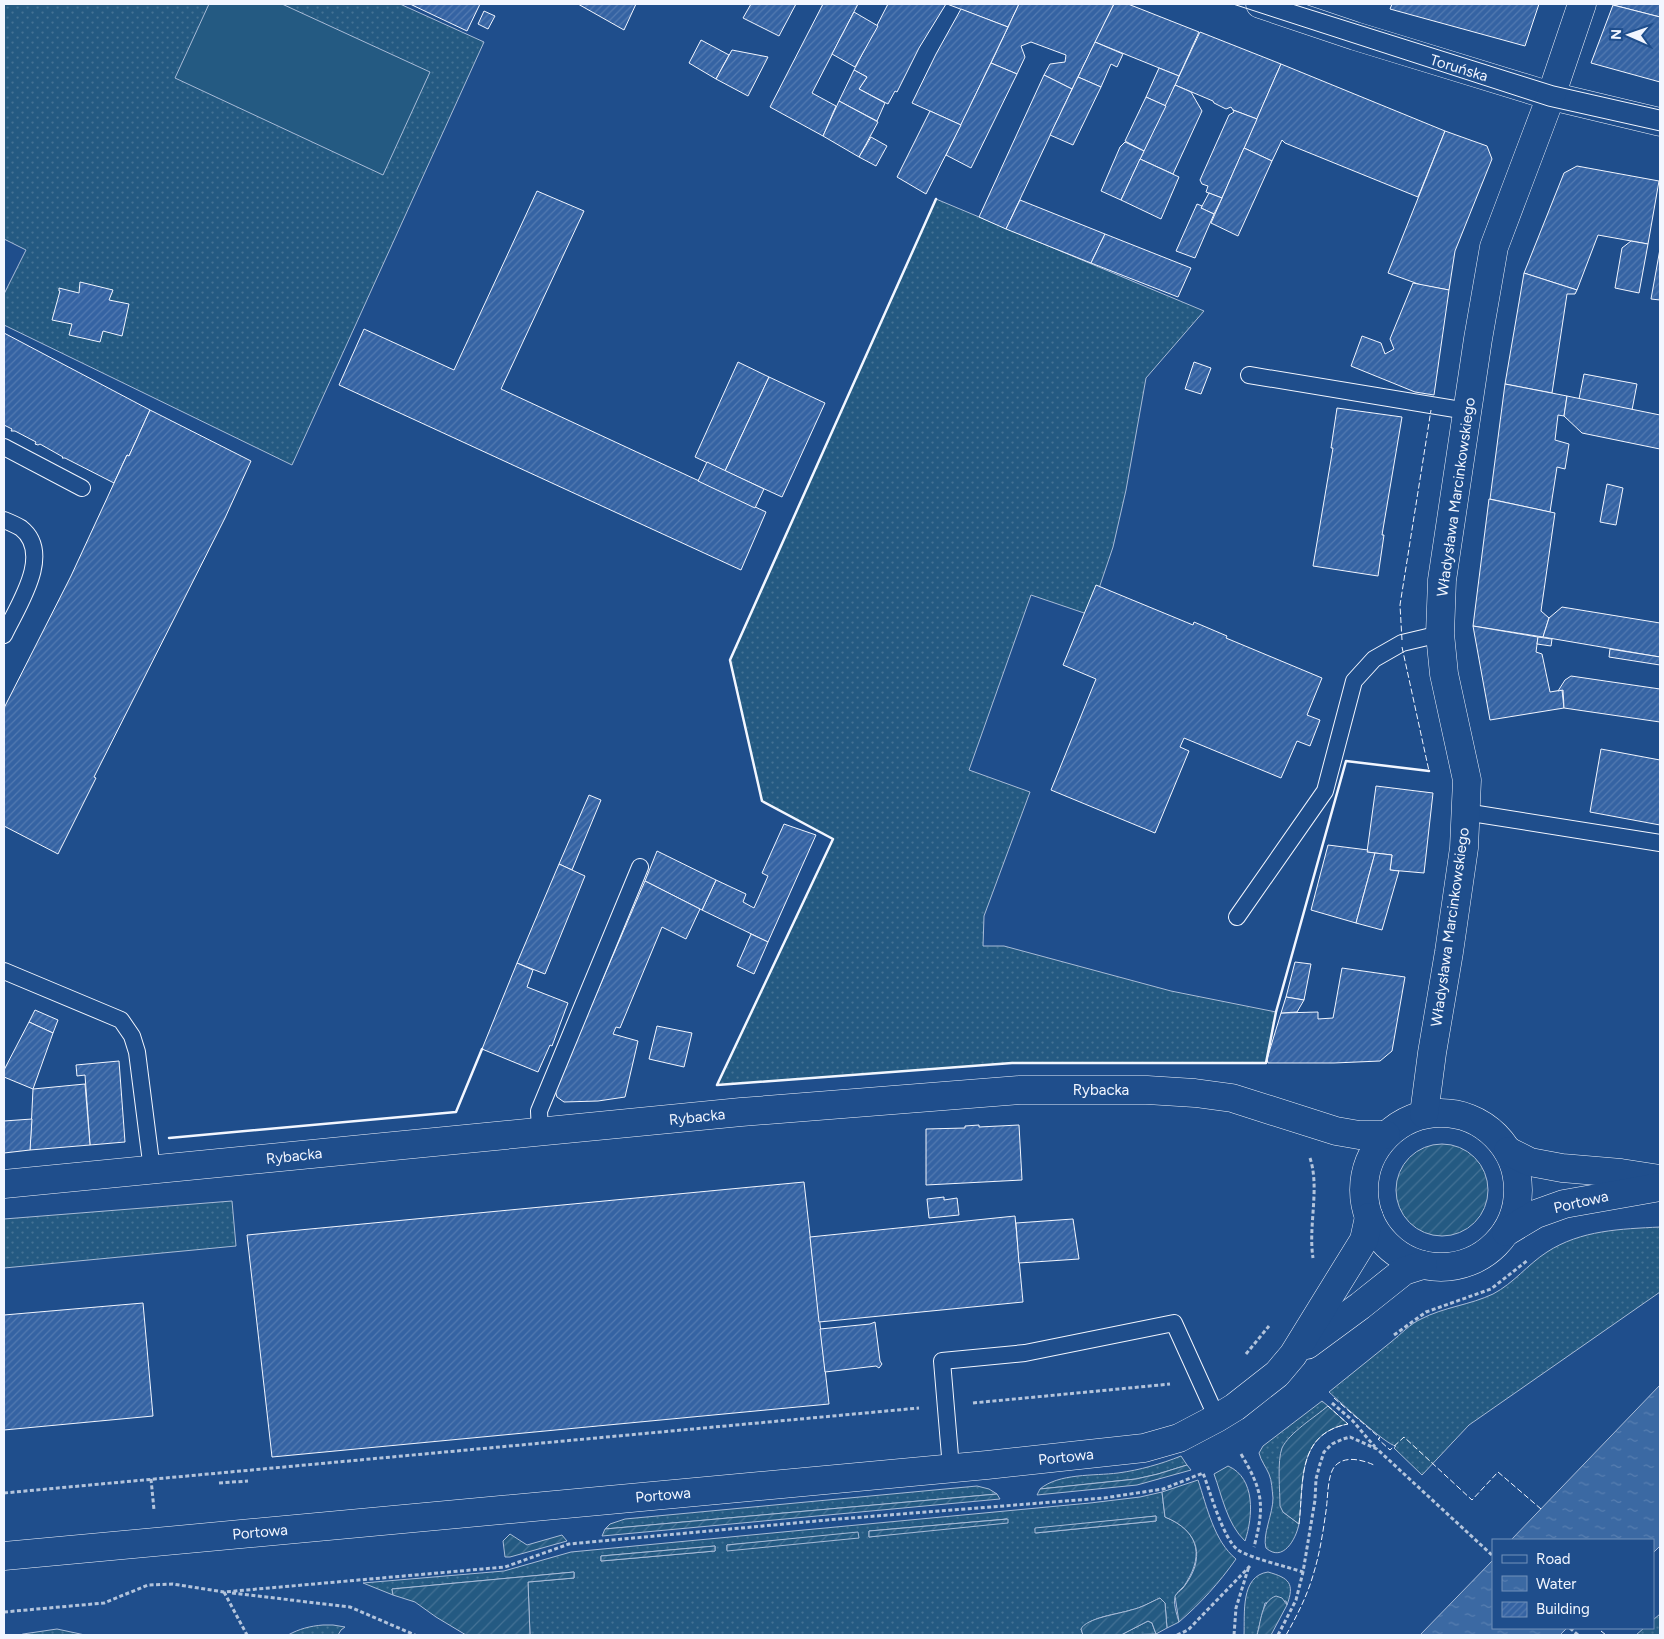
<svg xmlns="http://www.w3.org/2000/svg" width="1664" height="1639" font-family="Figtree,sans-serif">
	<defs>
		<pattern id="grass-dots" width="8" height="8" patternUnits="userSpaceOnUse" patternTransform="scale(1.25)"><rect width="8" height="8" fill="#245a82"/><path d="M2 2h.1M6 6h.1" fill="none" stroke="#447295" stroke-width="1.8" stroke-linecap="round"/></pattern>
		<pattern id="garden-furrows" width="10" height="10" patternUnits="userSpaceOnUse" patternTransform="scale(1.25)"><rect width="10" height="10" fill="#245a82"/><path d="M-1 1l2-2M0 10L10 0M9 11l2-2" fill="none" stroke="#447295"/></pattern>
		<pattern id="water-ripples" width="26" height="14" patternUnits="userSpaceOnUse" patternTransform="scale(1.25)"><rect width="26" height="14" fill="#3b69a3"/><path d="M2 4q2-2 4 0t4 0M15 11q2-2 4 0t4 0" fill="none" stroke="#587fb1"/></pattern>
		<pattern id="building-hatch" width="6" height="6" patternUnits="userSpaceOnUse" patternTransform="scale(1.25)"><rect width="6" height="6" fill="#3563a3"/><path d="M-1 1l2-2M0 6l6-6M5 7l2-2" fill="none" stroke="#537ab1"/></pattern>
	</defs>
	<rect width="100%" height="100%" fill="#1f4e8c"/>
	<!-- grass -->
	<g fill="url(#grass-dots)" stroke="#a8bbd7" fill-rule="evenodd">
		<polygon points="4,4 400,4 484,42 292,465 4,325 4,294 26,250 4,239"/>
		<polygon points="936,199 1204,311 1146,378 1126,490 1113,547 1090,615 1031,595 969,770 1030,792 984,916 983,946 1004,946 1171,991 1276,1012 1266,1063 1012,1063 717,1085 833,839 762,801 730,660"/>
		<polygon points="232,1201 236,1246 4,1268 4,1219"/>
		<path d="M1660,1227V1292L1469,1425L1422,1475L1394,1448L1396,1446C1386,1445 1340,1402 1329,1392C1350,1375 1370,1359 1391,1342C1401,1334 1410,1324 1421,1319C1444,1307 1470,1305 1493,1294C1514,1283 1527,1265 1547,1252C1581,1230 1621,1229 1660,1227Z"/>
		<path d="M1322,1401L1328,1406L1290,1437L1283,1512L1299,1524C1296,1539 1283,1563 1266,1548C1262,1535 1273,1514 1273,1498C1272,1490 1272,1481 1269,1474C1266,1467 1261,1461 1259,1453L1263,1446Z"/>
		<path d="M1181,1456L1187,1465L1158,1474L1136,1479L1040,1489C1059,1473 1094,1476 1118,1473C1140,1470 1161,1464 1181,1456Z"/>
		<polygon points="977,1486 989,1489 997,1494 605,1529 610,1524 625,1519"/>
		<path d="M1162,1492L1165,1517C1197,1530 1205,1553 1186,1583C1184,1588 1178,1590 1176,1595C1172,1601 1177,1615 1179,1622L1167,1628L1165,1603L1160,1598C1151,1602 1141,1608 1131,1610C1115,1615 1092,1616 1081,1629L1083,1635H530L528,1582L574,1578V1572L392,1589L393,1595L363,1583L504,1571L571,1552L1090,1503L1140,1497ZM1156,1516V1521L1036,1533L1035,1529ZM1007,1519L869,1537V1531ZM858,1533L727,1550V1545ZM715,1546V1551L601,1561V1556Z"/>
		<path d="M1268,1572C1289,1578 1295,1583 1287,1605L1286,1601L1265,1603L1257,1635H1244C1245,1614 1240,1576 1268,1572Z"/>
		<polygon points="1660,1614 1660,1635 1636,1635 1644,1628 1653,1628 1653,1620"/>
		<polygon points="1148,1621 1152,1623 1156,1634 1121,1635"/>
		<path d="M323,1625H333L345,1627L341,1630L338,1635H288C299,1629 310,1626 323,1625Z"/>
		<polygon points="57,1629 85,1635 20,1635 23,1634"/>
	</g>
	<!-- garden -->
	<g fill="url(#garden-furrows)" stroke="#a8bbd7">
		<circle cx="1442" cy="1190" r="46"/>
		<path d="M1328,1406L1348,1424C1296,1434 1304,1483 1299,1524L1283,1512L1280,1506C1280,1491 1277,1461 1282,1448C1289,1433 1315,1417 1328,1406Z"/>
		<polygon points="1187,1465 1191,1470 1137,1485 1037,1495 1040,1489 1136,1479 1158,1474"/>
		<path d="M1228,1466C1256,1478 1253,1517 1245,1541C1227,1524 1222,1496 1214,1474Z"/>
		<path d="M1198,1480C1207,1507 1214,1541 1236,1559C1219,1583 1201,1603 1179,1622L1175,1596C1177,1593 1180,1591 1183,1588C1206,1559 1200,1531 1165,1517L1162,1492Z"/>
		<polygon points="997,1494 1000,1499 602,1536 605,1529"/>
		<polygon points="1156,1516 1156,1521 1035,1533 1035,1528"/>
		<polygon points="1008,1519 1008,1523 869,1537 869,1531"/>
		<polygon points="858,1532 859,1538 727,1551 727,1545"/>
		<polygon points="510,1534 527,1545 562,1535 567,1541 510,1557 505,1557 503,1541"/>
		<polygon points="715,1546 715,1551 601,1561 601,1556"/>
		<polygon points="574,1572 574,1578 528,1582 530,1635 466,1635 436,1617 415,1602 393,1595 392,1589"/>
		<path d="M1276,1596L1282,1598L1287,1605L1271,1635H1257C1261,1622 1261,1601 1276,1596Z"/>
		<path d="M1160,1598L1165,1603L1167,1628L1156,1634L1152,1623L1148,1621L1121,1635H1083L1081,1629C1086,1618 1119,1614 1131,1610C1141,1608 1151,1602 1160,1598Z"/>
	</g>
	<!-- pitch -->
	<polygon fill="#245a82" stroke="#a8bbd7" points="209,4 282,4 430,72 383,175 175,78"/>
	<!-- water -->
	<g fill="url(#water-ripples)" stroke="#a8bbd7">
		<polygon points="1660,1385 1660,1546 1653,1553 1653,1540 1511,1540"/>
		<polygon points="1493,1560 1493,1628 1567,1628 1560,1635 1420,1635"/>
	</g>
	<!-- building -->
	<g fill="url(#building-hatch)" stroke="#f2f6ff">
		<polygon points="410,4 480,4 467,31"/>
		<polygon points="578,4 636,4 624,30"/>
		<polygon points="751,4 796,4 779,36 743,18"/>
		<polygon points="823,4 858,4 812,93 836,106 823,136 770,107"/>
		<polygon points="888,4 946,4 919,48 897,92 895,91 888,104 859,89 867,77 854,70"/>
		<polygon points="947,4 1019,4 1008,27"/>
		<polygon points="1019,4 1114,4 1072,89 1044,75 1050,64 1065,62 1066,55 1031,42 1021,46 1025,57 1017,74 991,63"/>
		<polygon points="1114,4 1128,4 1199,32 1179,76 1095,42"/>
		<polygon points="1392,4 1539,4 1525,46 1390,9"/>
		<polygon points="1614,4 1660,4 1660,17 1613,5"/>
		<polygon points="1613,5 1660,17 1660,82 1591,63"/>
		<polygon points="961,9 1008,27 961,125 912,103 936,54"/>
		<polygon points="484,11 495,16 488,29 478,24"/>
		<polygon points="854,12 878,26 855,67 832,54"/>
		<polygon points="1200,32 1281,64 1257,119 1233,110 1231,107 1226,109 1214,103 1213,101 1175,85"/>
		<polygon points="701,40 729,55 716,79 689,63"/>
		<polygon points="1095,42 1123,54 1117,67 1111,64 1101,87 1078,77"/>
		<polygon points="732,50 768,57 748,96 716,79"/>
		<polygon points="991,63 1017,74 971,168 946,155"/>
		<polygon points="1281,64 1445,131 1418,197 1285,143 1282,140 1272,161 1244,148"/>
		<polygon points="1159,68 1179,76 1166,106 1146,97"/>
		<polygon points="854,70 867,77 859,89 885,103 877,121 839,101"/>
		<polygon points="1044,75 1072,89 1006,229 979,217"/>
		<polygon points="1078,77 1101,87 1073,145 1050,135"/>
		<polygon points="1175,85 1191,92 1202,111 1173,174 1140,159"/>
		<polygon points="1146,97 1166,106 1144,151 1125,141"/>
		<polygon points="839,101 878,122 859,157 823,136"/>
		<polygon points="1233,110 1257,119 1222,198 1206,192 1208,186 1202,184 1200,180 1229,115 1234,112"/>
		<polygon points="930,111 961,125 926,194 897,177"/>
		<polygon points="1445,131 1487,146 1492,159 1455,251 1449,290 1421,285 1388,273"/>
		<polygon points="871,137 887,146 876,166 859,157"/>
		<polygon points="1125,142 1144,151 1121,200 1101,191 1120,147"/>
		<polygon points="1244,148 1272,161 1238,236 1211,223"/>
		<polygon points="1140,159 1179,177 1161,219 1121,200"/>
		<polygon points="1577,166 1659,181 1648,244 1598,235 1577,290 1524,273 1564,173"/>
		<polygon points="537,191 584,211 501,389 766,512 741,570 339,385 364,329 454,370"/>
		<polygon points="1209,193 1222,198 1214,214 1201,208"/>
		<polygon points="1020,200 1105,234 1091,263 1006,229"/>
		<polygon points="1197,204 1202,206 1201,208 1214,214 1195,258 1176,251"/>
		<polygon points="1105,234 1191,268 1178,297 1091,263"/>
		<polygon points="1631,241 1648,244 1639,293 1615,288 1622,248"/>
		<polygon points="1660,249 1660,300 1651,299"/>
		<polygon points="1524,273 1577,290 1575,294 1567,294 1552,393 1505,384"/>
		<polygon points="80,282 113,290 109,300 129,304 122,336 103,331 100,342 69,335 72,324 52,320 60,291 59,291 59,288 79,293"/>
		<polygon points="1413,283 1449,290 1434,395 1415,392 1351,366 1362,336 1381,343 1385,354 1394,349 1390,339"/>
		<polygon points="4,333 150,410 129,456 127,455 114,483 65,458 62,458 63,457 40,444 38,445 35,444 36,442 15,431 11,431 12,429 4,425"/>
		<polygon points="738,362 769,377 725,471 695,457"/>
		<polygon points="1194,362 1211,368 1201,394 1185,389"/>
		<polygon points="1584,374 1637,384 1632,410 1579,399"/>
		<polygon points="769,377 825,403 782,497 725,471"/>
		<polygon points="1505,384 1567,396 1564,416 1558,415 1555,440 1569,444 1565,469 1557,467 1550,512 1490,499"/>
		<polygon points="1567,396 1660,415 1660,449 1582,433 1564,416"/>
		<polygon points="1337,408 1402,417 1382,535 1384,535 1378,576 1313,566 1333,448 1331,448"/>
		<polygon points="150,410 251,461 225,518 94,777 96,778 58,854 4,826 4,708 71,576 127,455 129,456"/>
		<polygon points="707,462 764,489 755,508 698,481"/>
		<polygon points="1607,484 1623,488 1616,525 1600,522"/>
		<polygon points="1489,499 1555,513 1541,611 1549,618 1543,637 1473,626"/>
		<polygon points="1096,585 1193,625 1194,622 1227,636 1226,638 1322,678 1307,715 1320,720 1310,746 1297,741 1281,778 1184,738 1180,747 1189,751 1155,833 1051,790 1096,679 1063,665"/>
		<polygon points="1562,607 1660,623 1660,657 1543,637 1549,618"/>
		<polygon points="1473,626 1538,637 1536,652 1542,654 1550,692 1562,690 1564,708 1490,720"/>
		<polygon points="1538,637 1552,639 1551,646 1537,644"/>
		<polygon points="1610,649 1660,657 1660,665 1609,657"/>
		<polygon points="1571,676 1660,689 1660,722 1564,708 1563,690 1558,691 1565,680"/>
		<polygon points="1601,749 1660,760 1660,825 1590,812"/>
		<polygon points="1376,786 1433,793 1424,873 1390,870 1392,855 1367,852"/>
		<polygon points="589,795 601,800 572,870 559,864"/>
		<polygon points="784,824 816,835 768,942 702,910 716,880 746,894 743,902 754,908 768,876 762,873"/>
		<polygon points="1328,845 1368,850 1367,852 1375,853 1356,923 1311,910"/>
		<polygon points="657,851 716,880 702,910 645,881"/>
		<polygon points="1375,853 1392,855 1390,870 1399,871 1382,930 1356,923"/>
		<polygon points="559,864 585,876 545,974 517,963"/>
		<polygon points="645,881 700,909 686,939 662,927 620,1028 616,1027 613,1034 638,1041 625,1097 598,1101 564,1102 557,1097 555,1090"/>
		<polygon points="751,934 768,942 754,974 737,966"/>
		<polygon points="1295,962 1311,964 1304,1000 1286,997"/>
		<polygon points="517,963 533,970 527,987 568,1003 552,1046 550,1045 538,1072 482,1049"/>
		<polygon points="1342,968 1405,977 1392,1051 1380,1061 1334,1063 1268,1063 1267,1059 1281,1013 1318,1012 1318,1019 1333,1018"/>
		<polygon points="1286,997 1304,1000 1297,1012 1281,1013"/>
		<polygon points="35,1010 58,1020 53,1033 29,1022"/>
		<polygon points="29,1022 53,1033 33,1089 4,1077 4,1070"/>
		<polygon points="657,1026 692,1033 684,1067 649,1059"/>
		<polygon points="119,1061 125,1142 90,1145 85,1075 77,1076 76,1065"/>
		<polygon points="85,1084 90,1145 30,1150 33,1089"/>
		<polygon points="32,1119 30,1150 4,1153 4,1121"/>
		<polygon points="979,1125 979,1127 1019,1125 1022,1180 926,1185 926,1129 965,1128 965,1126"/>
		<polygon points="804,1182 829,1404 272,1457 247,1235"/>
		<polygon points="944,1197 944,1200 957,1198 959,1215 929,1218 927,1199"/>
		<polygon points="1015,1216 1023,1302 819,1322 810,1237"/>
		<polygon points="1073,1219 1079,1259 1019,1263 1016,1223"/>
		<polygon points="143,1303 153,1416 4,1430 4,1315"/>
		<polygon points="875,1322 880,1361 882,1364 879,1368 876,1366 825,1372 820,1329 870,1324"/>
	</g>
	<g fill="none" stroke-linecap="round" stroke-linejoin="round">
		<defs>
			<g id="service">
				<polyline points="1249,375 1467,411"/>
				<polyline points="4,447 82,488"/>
				<path d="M4,520C9,522 16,525 21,528C54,554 17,607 4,635"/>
				<polyline points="1465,812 1660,843"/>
				<polyline points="1237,917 1325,791 1354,681 1374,659 1402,643 1440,634"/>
				<polyline points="4,971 121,1020 132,1036 137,1052 152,1170"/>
				<polyline points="540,1132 539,1111 640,867"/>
				<polyline points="951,1468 942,1361 1025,1353 1174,1323 1217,1418"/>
			</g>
			<g id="minor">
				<polyline points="1260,4 1355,36 1551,96 1660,122"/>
				<circle cx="1441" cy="1190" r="77"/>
				<polyline points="1424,1114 1432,1053 1449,952 1464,848 1467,780 1444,674 1440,634 1442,580 1478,339 1494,247 1551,96 1582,4"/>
				<polyline points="1508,1151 1530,1162 1562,1168 1621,1173 1660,1179"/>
				<polyline points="4,1184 741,1112 1020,1090 1147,1090 1195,1093 1232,1098 1336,1131 1359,1135 1386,1135"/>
				<polyline points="1506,1232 1536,1214 1564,1204 1660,1187"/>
				<polyline points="1307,1345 1360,1306 1404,1271 1423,1265"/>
				<polyline points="4,1556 987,1465 1144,1448 1179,1438 1217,1418 1235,1407 1277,1374 1293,1355 1364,1240 1369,1217"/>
			</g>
		</defs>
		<!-- service casing -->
		<use href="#service" stroke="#f2f6ff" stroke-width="18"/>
		<!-- minor casing -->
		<use href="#minor" stroke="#f2f6ff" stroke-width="29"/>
		<!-- path -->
		<g stroke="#b3c4dc" stroke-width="3" stroke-dasharray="4 2.5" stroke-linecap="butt">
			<path d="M1310,1158C1320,1188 1308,1226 1313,1258"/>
			<polyline points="1394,1335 1426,1312 1491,1289 1528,1260"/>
			<polyline points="1246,1354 1269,1326"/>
			<polyline points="973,1403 1170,1384"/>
			<polyline points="1332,1403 1352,1420 1375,1447"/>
			<path d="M1241,1454C1263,1491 1265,1505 1254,1547"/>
			<polyline points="151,1479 154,1510"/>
			<polyline points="219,1483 248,1481"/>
			<polyline points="4,1493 919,1408"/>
			<polyline points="224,1592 247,1635"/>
			<polyline points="232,1593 350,1607 415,1635"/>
			<path d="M4,1612L104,1603L148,1585L173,1584L224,1592L505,1567L569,1544L838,1519L1104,1498L1163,1489L1203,1473C1210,1491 1223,1539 1238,1550C1250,1558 1288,1567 1303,1572"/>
			<polyline points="1570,1628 1578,1635"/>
			<polyline points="1177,1635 1188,1630 1250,1566"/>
			<polyline points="1234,1635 1236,1608 1249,1566"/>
			<polyline points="1278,1635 1296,1600 1303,1572 1315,1500 1316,1479 1320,1464 1324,1452 1332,1444 1343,1439 1350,1437 1377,1449 1493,1556"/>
		</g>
		<!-- service -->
		<use href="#service" stroke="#1f4e8c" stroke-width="16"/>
		<!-- minor -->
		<use href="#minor" stroke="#1f4e8c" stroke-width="28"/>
		<!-- tram -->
		<g stroke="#f2f6ff" stroke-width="1">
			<polyline points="1233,4 1548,106 1660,131"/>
			<polyline points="1292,4 1554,86 1660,110"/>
		</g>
		<!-- fence -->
		<g stroke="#f2f6ff" stroke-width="1" stroke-dasharray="6 2.5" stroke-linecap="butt">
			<polyline points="1402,640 1400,605 1431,410"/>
			<polyline points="1402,647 1429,771"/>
			<polyline points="1334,1398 1380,1438 1378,1439 1390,1450 1404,1437 1472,1500 1498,1472 1541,1509"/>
			<path d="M1299,1524C1304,1483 1296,1434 1348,1424L1328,1406"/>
			<polyline points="1601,1631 1606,1635"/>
			<path d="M1286,1635C1297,1616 1308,1594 1314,1572C1320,1552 1323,1532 1326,1511C1328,1499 1327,1475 1335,1466C1345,1455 1363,1460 1374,1465"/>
		</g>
		<!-- wall -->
		<g stroke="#f2f6ff" stroke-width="2.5">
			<polyline points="936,199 730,660 762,801 833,839 717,1085 1012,1063 1266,1063 1276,1012 1346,761 1429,771"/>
			<polyline points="169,1138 456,1112 482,1049"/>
		</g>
	</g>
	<g text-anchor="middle" stroke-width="4" stroke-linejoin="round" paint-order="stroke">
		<!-- street labels -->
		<g font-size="15" fill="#f2f6ff" stroke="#1f4e8c">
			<text transform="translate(1459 68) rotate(17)" y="5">Toruńska</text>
			<text transform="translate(1456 497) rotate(-82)" y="5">Władysława Marcinkowskiego</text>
			<text transform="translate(1450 927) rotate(-82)" y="5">Władysława Marcinkowskiego</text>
			<text x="1101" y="1095">Rybacka</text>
			<text transform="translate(697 1117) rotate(-6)" y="5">Rybacka</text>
			<text transform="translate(294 1156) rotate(-6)" y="5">Rybacka</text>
			<text transform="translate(1581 1202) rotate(-13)" y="5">Portowa</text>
			<text transform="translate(1066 1457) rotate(-6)" y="5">Portowa</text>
			<text transform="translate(663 1495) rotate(-5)" y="5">Portowa</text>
			<text transform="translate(260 1532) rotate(-5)" y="5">Portowa</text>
		</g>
	</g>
	<!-- border -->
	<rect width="1664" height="1639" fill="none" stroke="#f2f6ff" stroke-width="10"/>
	<!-- legend -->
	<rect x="1492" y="1539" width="162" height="90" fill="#1f4e8c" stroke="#7391ba"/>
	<rect x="1502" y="1555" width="25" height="8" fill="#1f4e8c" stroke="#7391ba"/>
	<text x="1536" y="1564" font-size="15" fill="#f2f6ff">Road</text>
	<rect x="1502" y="1576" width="25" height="15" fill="url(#water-ripples)" stroke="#7391ba"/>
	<text x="1536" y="1589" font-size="15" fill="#f2f6ff">Water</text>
	<rect x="1502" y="1602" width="25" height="15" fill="url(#building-hatch)" stroke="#7391ba"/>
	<text x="1536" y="1614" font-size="15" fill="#f2f6ff">Building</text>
	<!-- north arrow -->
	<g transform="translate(1629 35) rotate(272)" stroke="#1f4e8c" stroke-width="4" paint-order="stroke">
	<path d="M0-4L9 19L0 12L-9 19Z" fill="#f2f6ff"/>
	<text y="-8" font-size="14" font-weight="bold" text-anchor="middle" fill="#f2f6ff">N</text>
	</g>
</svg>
